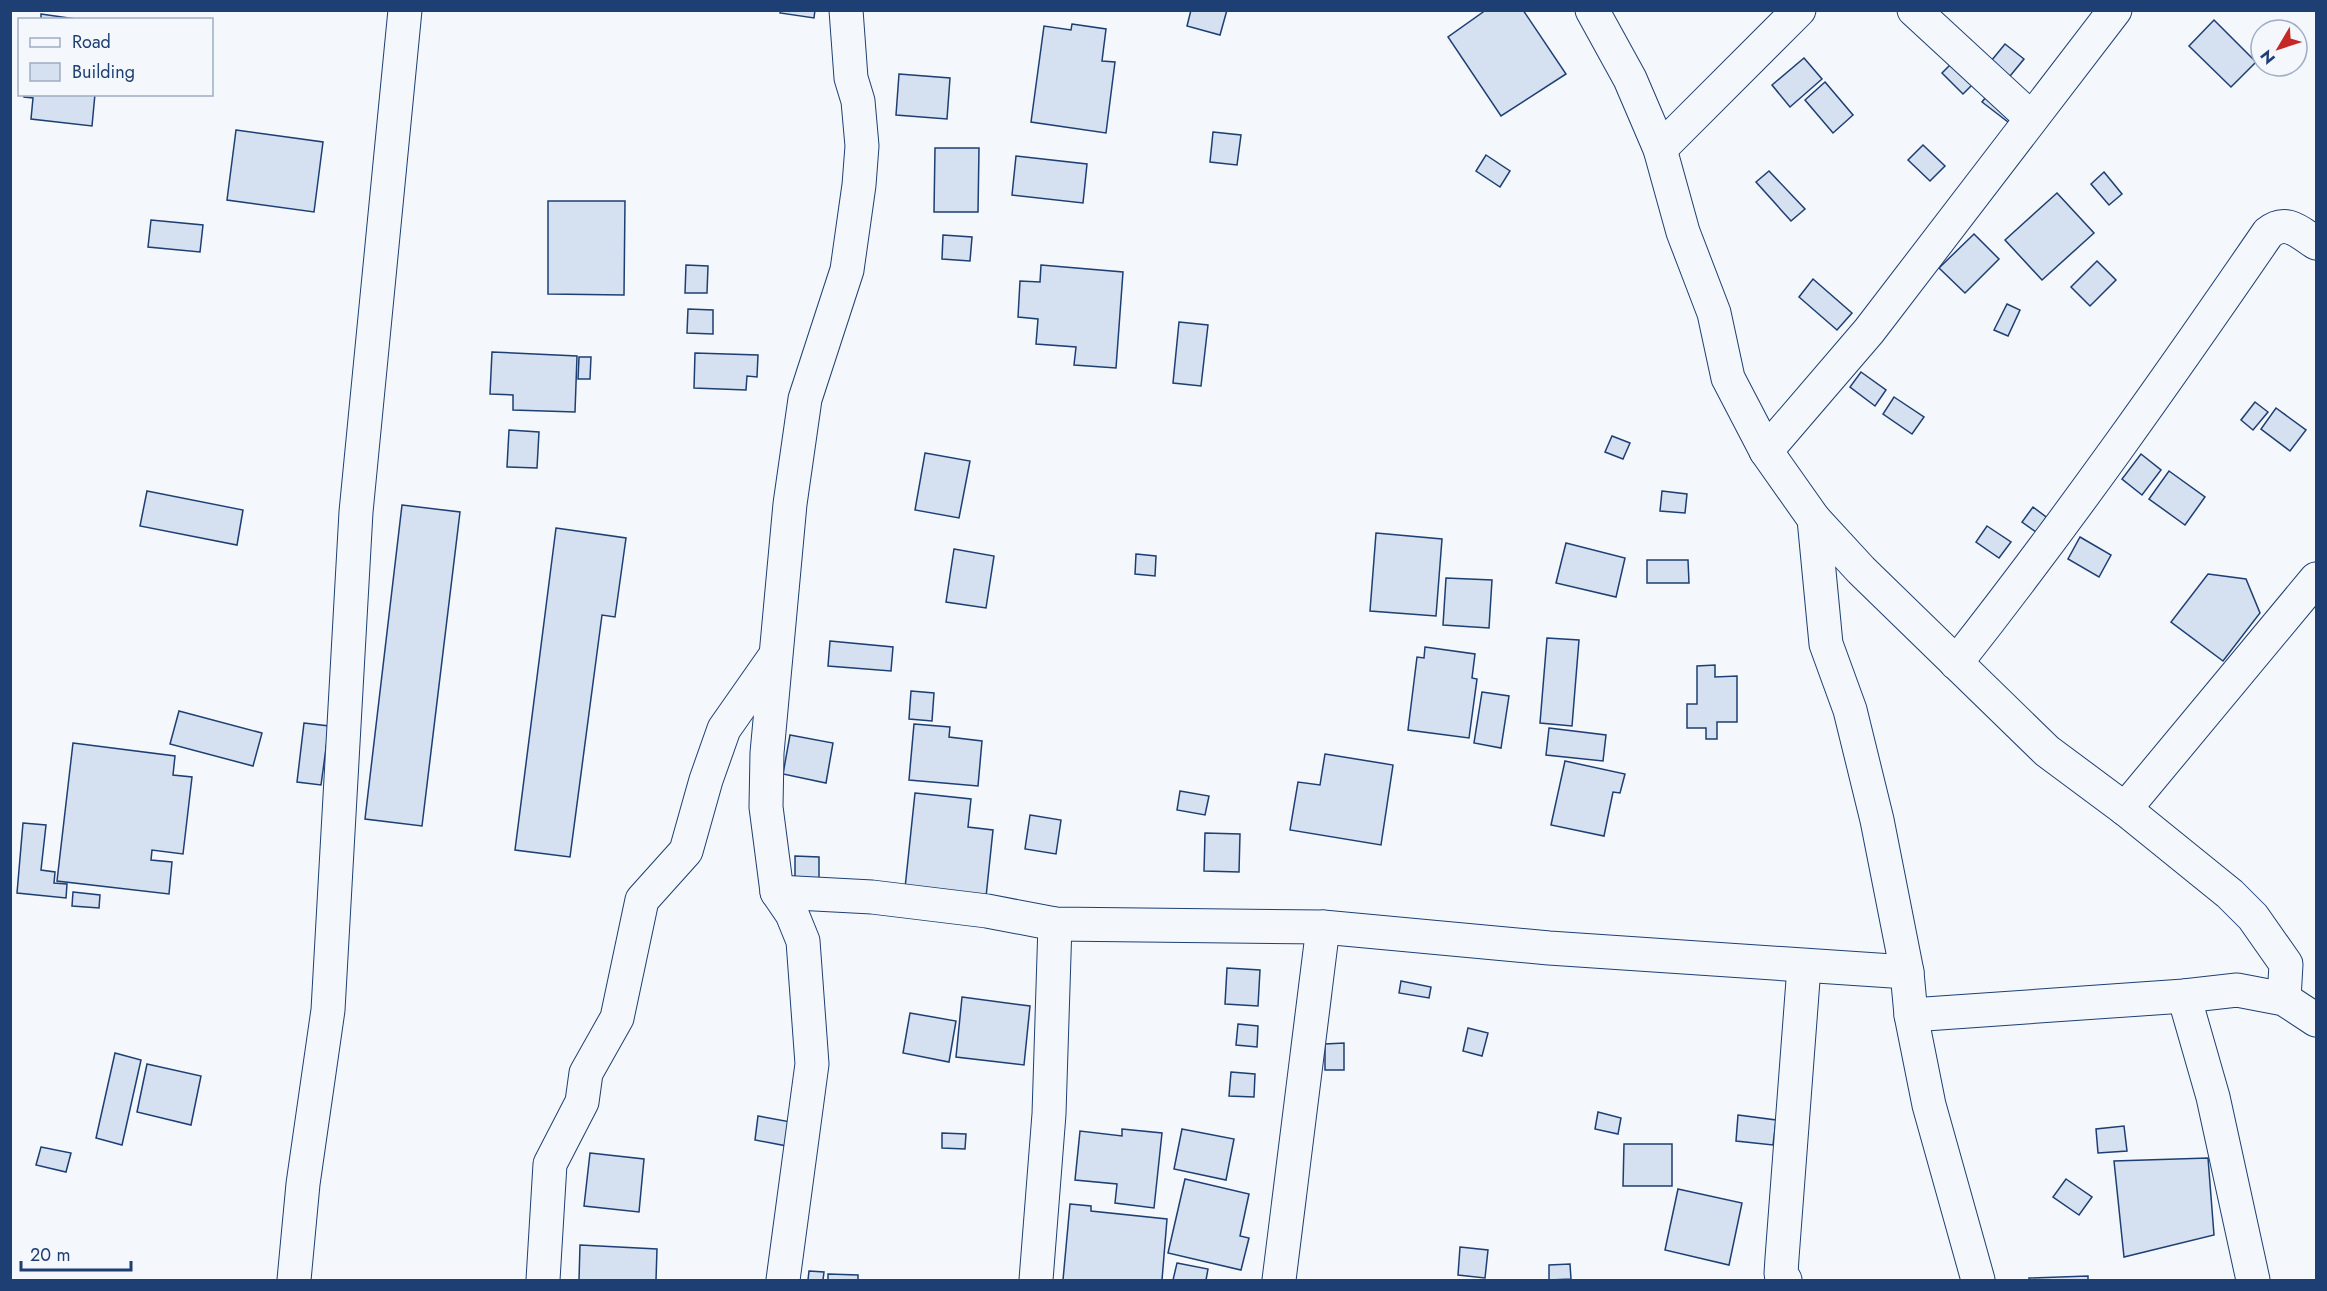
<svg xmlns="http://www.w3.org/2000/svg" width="2327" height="1291" font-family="Jost,sans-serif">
	<rect width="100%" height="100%" fill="#f4f7fb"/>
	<!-- building -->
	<g fill="#d5e0f0" stroke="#1d3f73" stroke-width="1.5">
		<polygon points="781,10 815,10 814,18 780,13"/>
		<polygon points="1191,10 1227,10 1220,35 1187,26"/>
		<polygon points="1486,10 1523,10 1566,74 1501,116 1448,37"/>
		<polygon points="41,14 83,20 41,20"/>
		<polygon points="2214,20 2256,62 2231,87 2189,46"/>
		<polygon points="1072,24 1106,29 1102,61 1115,62 1106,133 1031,122 1044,26 1071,30"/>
		<polygon points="2005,44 2024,59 2006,81 1987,66"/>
		<polygon points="1804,58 1822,79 1790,107 1772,85"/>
		<polygon points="1954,61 1975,82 1963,94 1942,73"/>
		<polygon points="899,74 950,78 947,119 896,115"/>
		<polygon points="1825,82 1853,115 1833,133 1805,100"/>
		<polygon points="1991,91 2016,111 2008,122 1982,102"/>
		<polygon points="24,94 95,94 92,126 31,119 33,98 24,97"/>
		<polygon points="236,130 323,142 314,212 227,200"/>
		<polygon points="1213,132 1241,135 1237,165 1210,162"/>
		<polygon points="1923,145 1945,166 1930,181 1908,160"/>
		<polygon points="935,148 979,148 978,212 934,212"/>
		<polygon points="1486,155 1510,171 1500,187 1476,171"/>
		<polygon points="1016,156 1087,164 1083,203 1012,195"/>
		<polygon points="1769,171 1805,209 1791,221 1756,182"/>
		<polygon points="2104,172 2122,194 2109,205 2091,184"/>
		<polygon points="2057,193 2094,233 2042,280 2005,240"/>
		<polygon points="548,201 625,201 624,295 548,294"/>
		<polygon points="151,220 203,225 200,252 148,247"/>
		<polygon points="1974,234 1999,259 1965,293 1939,268"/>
		<polygon points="943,235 972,237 970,261 942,259"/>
		<polygon points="2097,261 2116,280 2090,306 2071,287"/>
		<polygon points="686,265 708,266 707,293 685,293"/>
		<polygon points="1041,265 1123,272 1116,368 1074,365 1076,347 1036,344 1038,319 1018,317 1020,281 1040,282"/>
		<polygon points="1813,279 1852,313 1837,330 1799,297"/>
		<polygon points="2007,304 2020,310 2008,336 1994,330"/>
		<polygon points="688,309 713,310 713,334 687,333"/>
		<polygon points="1179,322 1208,325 1201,386 1173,383"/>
		<polygon points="492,352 577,356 575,412 513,410 513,395 490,394"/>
		<polygon points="695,353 758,355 757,377 747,376 746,390 694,388"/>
		<polygon points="579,357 591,357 590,379 578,379"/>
		<polygon points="1861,372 1886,390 1875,406 1850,387"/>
		<polygon points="1894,397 1924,417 1912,434 1883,414"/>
		<polygon points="2255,402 2268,412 2253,430 2241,420"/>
		<polygon points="2276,408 2306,430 2290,451 2261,429"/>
		<polygon points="509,430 539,432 537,468 507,467"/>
		<polygon points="1612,436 1630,443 1623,459 1605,452"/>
		<polygon points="925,453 970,461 959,518 915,510"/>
		<polygon points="2141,454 2161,470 2142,495 2122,479"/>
		<polygon points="2169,471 2205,497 2185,525 2149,499"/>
		<polygon points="147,491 243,510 237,545 140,526"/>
		<polygon points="1662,491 1687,494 1685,513 1660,511"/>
		<polygon points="402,505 460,512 422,826 365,819"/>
		<polygon points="2033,507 2058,526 2047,540 2022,522"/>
		<polygon points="1987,526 2011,542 1999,558 1976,542"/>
		<polygon points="556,528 626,538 615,617 602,615 570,857 515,850"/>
		<polygon points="1376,533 1442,539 1436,616 1370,611"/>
		<polygon points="2080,537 2111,555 2099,577 2068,559"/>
		<polygon points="1566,543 1625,558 1616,597 1556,583"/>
		<polygon points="954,549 994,556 986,608 946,602"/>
		<polygon points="1136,554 1156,556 1155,576 1135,574"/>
		<polygon points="1647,560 1688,560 1689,583 1647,583"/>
		<polygon points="2208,574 2246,579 2260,613 2223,661 2171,622"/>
		<polygon points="1446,578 1492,580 1489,628 1443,625"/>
		<polygon points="1547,638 1579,640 1572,726 1540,723"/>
		<polygon points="830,641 893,647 891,671 828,666"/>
		<polygon points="1425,647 1475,654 1472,678 1477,679 1469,738 1408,730 1417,657 1424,658"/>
		<polygon points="1715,665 1715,677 1737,676 1737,722 1717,722 1717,739 1706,739 1706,728 1687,728 1687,704 1697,704 1697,666"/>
		<polygon points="911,691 934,693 932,721 909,719"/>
		<polygon points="1482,692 1509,696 1501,748 1474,743"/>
		<polygon points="179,711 262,733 253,766 170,744"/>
		<polygon points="304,723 329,726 321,785 297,782"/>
		<polygon points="914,724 950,727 949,737 982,741 978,786 909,780"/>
		<polygon points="1549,728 1606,735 1603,761 1546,755"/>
		<polygon points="790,735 833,743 826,783 783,774"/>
		<polygon points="73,743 175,756 173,775 192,777 183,854 152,850 151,860 172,862 169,894 57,881"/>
		<polygon points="1325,754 1393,765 1381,845 1290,830 1298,782 1320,785"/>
		<polygon points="1565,761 1625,774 1620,793 1613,792 1604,836 1551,825"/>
		<polygon points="1180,791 1209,796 1205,815 1177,810"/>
		<polygon points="915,793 971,799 968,827 993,830 986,897 905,888"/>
		<polygon points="1030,815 1061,820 1056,854 1025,849"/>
		<polygon points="23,823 46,825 41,870 55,872 54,883 67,884 66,898 17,893"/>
		<polygon points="1205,833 1240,834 1239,872 1204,871"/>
		<polygon points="795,856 819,857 819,884 795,884"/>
		<polygon points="73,892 100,895 99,908 72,906"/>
		<polygon points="1227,968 1260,970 1258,1006 1225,1004"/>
		<polygon points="1401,981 1431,987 1429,998 1399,993"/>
		<polygon points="962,997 1030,1006 1024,1065 956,1057"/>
		<polygon points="910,1013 956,1021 949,1062 903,1053"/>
		<polygon points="1238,1024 1258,1026 1257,1047 1236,1045"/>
		<polygon points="1468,1028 1488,1033 1482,1056 1463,1051"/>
		<polygon points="1344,1043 1344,1070 1325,1070 1325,1044"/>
		<polygon points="115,1053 141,1060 122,1145 96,1138"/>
		<polygon points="147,1064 201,1076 191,1125 137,1112"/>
		<polygon points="1231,1072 1255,1074 1254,1097 1229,1096"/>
		<polygon points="1598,1112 1621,1118 1618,1134 1595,1129"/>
		<polygon points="1738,1115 1776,1120 1773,1145 1736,1141"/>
		<polygon points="758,1116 791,1122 787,1146 755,1140"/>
		<polygon points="2124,1126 2127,1151 2098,1153 2096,1129"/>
		<polygon points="1122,1129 1162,1133 1154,1208 1115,1203 1117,1184 1075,1180 1080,1131 1122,1136"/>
		<polygon points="1182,1129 1234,1139 1226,1180 1174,1169"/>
		<polygon points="942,1133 966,1134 965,1149 942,1148"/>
		<polygon points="1624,1144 1672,1144 1672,1186 1623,1186"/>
		<polygon points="41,1147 71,1153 66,1172 36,1165"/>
		<polygon points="590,1153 644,1159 639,1212 584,1206"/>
		<polygon points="2208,1158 2214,1235 2124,1257 2114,1161"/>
		<polygon points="1185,1179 1249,1194 1240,1236 1249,1238 1241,1270 1168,1253"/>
		<polygon points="2066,1179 2092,1197 2079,1215 2053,1197"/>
		<polygon points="1678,1189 1742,1203 1729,1265 1665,1250"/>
		<polygon points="1070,1204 1091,1206 1091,1211 1167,1219 1162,1280 1063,1280"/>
		<polygon points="580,1245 657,1249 656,1280 579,1280"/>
		<polygon points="1460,1247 1488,1250 1485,1278 1458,1275"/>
		<polygon points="1177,1263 1208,1269 1206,1280 1173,1280"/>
		<polygon points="1570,1264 1571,1279 1549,1280 1549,1265"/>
		<polygon points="809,1271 824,1272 823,1280 808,1280"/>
		<polygon points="828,1274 858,1275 858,1280 828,1280"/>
		<polygon points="2088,1276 2088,1280 2029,1280 2029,1278"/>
	</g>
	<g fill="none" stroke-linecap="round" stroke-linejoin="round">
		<defs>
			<g id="minor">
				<polyline points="1592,10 1630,79 1660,149 1683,232 1714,313 1728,378 1766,451 1814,519 1861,570 2047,751 2125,809 2230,894 2253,917 2286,964 2284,999"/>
				<polyline points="1914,10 2031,118"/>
				<polyline points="1660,149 1799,10"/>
				<polyline points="1766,451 1869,331 2115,10"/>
				<polyline points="1814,519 1826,644 1850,710 1877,820 1907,972 1911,1015 1929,1105 1978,1280"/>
				<path d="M1956,663C2067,522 2167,380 2268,233C2286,218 2299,232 2316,243"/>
				<polyline points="2125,809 2316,579"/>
				<polyline points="777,892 872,897 987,911 1055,924 1323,927 1549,948 1907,972"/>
				<polyline points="2184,996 2213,1097 2253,1280"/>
				<polyline points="1911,1015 2184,996 2237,990 2284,999 2316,1020"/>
				<polyline points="294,1280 303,1184 328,1010 356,512 405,10"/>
				<polyline points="543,1280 550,1164 582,1102 586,1073 617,1018 642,900 686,851 706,780 724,729 773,659"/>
				<polyline points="783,1280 812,1064 803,941 792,914 777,892 766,807 767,753 790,504 805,399 847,270 859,185 862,146 858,101 851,78 846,10"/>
				<polyline points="1036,1280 1049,1114 1055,924"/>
				<polyline points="1279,1280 1323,927"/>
				<polyline points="1785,1280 1781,1274 1782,1258 1804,967"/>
			</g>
		</defs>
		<!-- minor casing -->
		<use href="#minor" stroke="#1d3f73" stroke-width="35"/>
		<!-- minor -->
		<use href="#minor" stroke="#f4f7fb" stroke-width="33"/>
	</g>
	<!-- border -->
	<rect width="2327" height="1291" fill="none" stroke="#1d3f73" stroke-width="24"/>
	<!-- legend -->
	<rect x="18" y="18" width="195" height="78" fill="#f4f7fb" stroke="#9eadc5" stroke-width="1.5"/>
	<rect x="30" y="38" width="30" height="9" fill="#f4f7fb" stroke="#9eadc5" stroke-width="1.5"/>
	<text x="72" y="48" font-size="18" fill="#1d3f73">Road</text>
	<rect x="30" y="63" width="30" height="18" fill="#d5e0f0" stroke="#9eadc5" stroke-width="1.5"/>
	<text x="72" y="78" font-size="18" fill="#1d3f73">Building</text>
	<!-- north arrow -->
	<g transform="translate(2279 48) rotate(231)"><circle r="28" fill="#f4f7fb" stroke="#9eadc5" stroke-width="1.5"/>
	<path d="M0-4.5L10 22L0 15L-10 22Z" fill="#c62828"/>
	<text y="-9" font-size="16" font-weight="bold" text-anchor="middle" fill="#1d3f73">N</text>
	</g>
	<!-- scale -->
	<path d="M21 1261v9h110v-9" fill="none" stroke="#1d3f73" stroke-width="3"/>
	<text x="30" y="1261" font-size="18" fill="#1d3f73" stroke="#f4f7fb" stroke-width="4.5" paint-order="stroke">20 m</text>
</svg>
